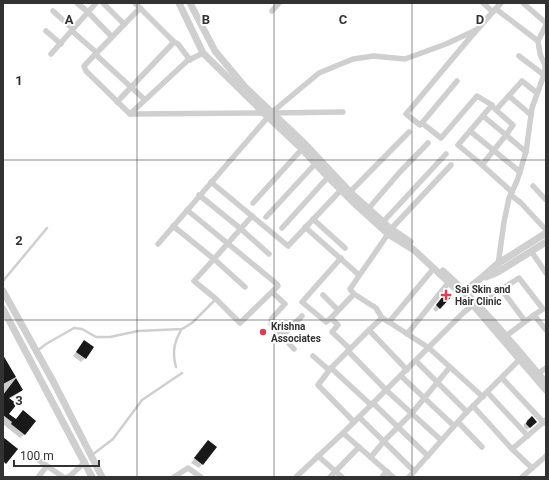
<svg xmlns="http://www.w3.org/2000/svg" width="549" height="480" font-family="Roboto,sans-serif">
	<rect width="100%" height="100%" fill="#fff"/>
	<!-- shadow -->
	<g fill="#0003">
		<polygon points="450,296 436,312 433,309 443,297"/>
		<polygon points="84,341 85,358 81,362 73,356"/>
		<polygon points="3,357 22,390 17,395 9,399 8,414 16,420 25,434 20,438 3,424"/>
		<polygon points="532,418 536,422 527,430 524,427 524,424"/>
		<polygon points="204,446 216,447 199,468 191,463"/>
	</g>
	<!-- building -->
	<g fill="#191919">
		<polygon points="447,291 452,296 440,309 436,305"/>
		<polygon points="84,340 94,347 86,359 76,352"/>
		<polygon points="3,355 16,377 3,384"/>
		<polygon points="16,378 23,390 9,398 17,404 9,414 16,419 23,410 36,421 25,435 11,424 12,422 3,415 3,395"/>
		<polygon points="532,416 537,422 530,428 526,424 527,421"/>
		<polygon points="3,437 18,449 6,464 3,461"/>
		<polygon points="208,440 217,447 203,465 194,458"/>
	</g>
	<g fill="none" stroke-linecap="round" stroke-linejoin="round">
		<!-- service -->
		<g stroke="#cfcfcf" stroke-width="2.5">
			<polyline points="3,281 47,228"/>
			<polyline points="37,351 46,344 74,328 82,329 96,337 110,337 138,331 182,329 192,323 216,299"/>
			<path d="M176,367C172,352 174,343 181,330"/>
			<polyline points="92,455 113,439 142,400 182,373"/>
		</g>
		<!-- minor -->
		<g stroke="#cfcfcf" stroke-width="5.5">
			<polyline points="77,3 88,12 112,37"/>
			<polyline points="103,3 124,24"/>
			<polyline points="135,3 174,42"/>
			<polyline points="483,3 493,12"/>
			<polyline points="523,3 546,23"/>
			<polyline points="496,9 538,41"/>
			<polyline points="53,11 73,29"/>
			<polyline points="272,11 279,3"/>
			<polyline points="46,31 61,44"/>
			<polyline points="72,31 97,53"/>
			<polyline points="203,53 187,61 130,114 259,113"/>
			<polyline points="51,54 96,3"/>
			<polyline points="95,54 144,99"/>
			<polyline points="519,56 544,75"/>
			<polyline points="457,81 422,123 441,138 477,96 492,105"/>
			<polyline points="509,96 531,115"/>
			<polyline points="117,102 174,42 178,44 190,60"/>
			<polyline points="271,113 319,73 353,59 374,56 405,59 446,44 476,30"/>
			<polyline points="272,113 343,112"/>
			<polyline points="130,114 86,71 84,66 140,8"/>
			<polyline points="483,116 506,135 513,125 496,110 522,81 537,93"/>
			<path d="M422,123L420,125L406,114C438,77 468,38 501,3"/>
			<polyline points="470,131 520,172"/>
			<polyline points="482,165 458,145 492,105 493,107"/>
			<polyline points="211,182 288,246 341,190"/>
			<polyline points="533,186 546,200"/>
			<polyline points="350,192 409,132"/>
			<polyline points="512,192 482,165 506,135 526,152"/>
			<polyline points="199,195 241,229 269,254"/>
			<polyline points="511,195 521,203 546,230"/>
			<polyline points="253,203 302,149"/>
			<polyline points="369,208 399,173 428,143"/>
			<polyline points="187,210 277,284 278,286 240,323 216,299 194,281 214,259 245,287"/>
			<polyline points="266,217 316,163"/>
			<polyline points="313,219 345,248"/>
			<polyline points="383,222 446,154"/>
			<polyline points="173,226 214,259 252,216"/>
			<polyline points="305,227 359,275"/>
			<polyline points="282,228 328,177"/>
			<polyline points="391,229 451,165"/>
			<polyline points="158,244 268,117"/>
			<polyline points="531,251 546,273"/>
			<polyline points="498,265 504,222 509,198 517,181 526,152 532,108 545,72 545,65 540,54 538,41 546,25"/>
			<polyline points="501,289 525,321"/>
			<polyline points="273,293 285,304 272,318 271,324 294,349"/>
			<polyline points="354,294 376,308 382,318"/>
			<polyline points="323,295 338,310"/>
			<polyline points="478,304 519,278 543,309 534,315"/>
			<polyline points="331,318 326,322 302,302 341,258"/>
			<polyline points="389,322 429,348 483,397"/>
			<polyline points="369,330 382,318 389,322 434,268"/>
			<polyline points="407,334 449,282"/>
			<polyline points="282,336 302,316"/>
			<polyline points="506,336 534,315 546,330"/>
			<polyline points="350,349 332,332 338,325 331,318 354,294 350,289 388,234"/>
			<polyline points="348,351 386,390 441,440"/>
			<polyline points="313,356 329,370"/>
			<polyline points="416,361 467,412"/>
			<polyline points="331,368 318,385 354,422"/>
			<polyline points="401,376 454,426"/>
			<polyline points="535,376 546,368"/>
			<polyline points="502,378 544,423"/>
			<polyline points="487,392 528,436"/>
			<polyline points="373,403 428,456"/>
			<polyline points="371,405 331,368 369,330 407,370"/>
			<polyline points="473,406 512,449 546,420"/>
			<polyline points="359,417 414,471"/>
			<polyline points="458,422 482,447"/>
			<polyline points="343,433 463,313 473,305"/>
			<polyline points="512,449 532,468"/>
			<polyline points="30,454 63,477"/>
			<polyline points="318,456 342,477"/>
			<polyline points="371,457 384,441 412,413 450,367"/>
			<polyline points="39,476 47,466"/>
			<polyline points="67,477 70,476 85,462"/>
			<polyline points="174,477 188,468 201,477"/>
			<polyline points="296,477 343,433 393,477"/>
			<polyline points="330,477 359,447"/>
			<polyline points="382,477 387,471"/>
			<polyline points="409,477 464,415 520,359"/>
			<polyline points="522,477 546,456"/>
		</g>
		<!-- tertiary -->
		<g stroke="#cfcfcf" stroke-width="7">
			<polyline points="179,3 203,53 268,117 302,149 328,177 355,204 388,234 414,250 473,305 546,390"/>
			<polyline points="190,3 215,51 245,87 302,141 350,192 391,229 410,242"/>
			<path d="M443,271C481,305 513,344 546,383"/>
			<polyline points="486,277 498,272 546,242"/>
			<polyline points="3,291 54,383 102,477"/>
			<polyline points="462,293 480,279 497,264 546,233"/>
			<polyline points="3,309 92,477"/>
		</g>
		<!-- minor-bridge -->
		<polyline stroke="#cfcfcf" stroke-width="5.5" points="259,113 267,113"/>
	</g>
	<!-- grid -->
	<path fill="none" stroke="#323232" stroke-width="1" stroke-opacity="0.55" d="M137,3V477M274,3V477M412,3V477M3,160H546M3,320H546"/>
	<!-- markers -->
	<g fill="#db4155" stroke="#fff" stroke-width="1.5">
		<path d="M444 289h4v4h4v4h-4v4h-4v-4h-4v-4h4z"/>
		<circle cx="263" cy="332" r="4"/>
	</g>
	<g text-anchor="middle" stroke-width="4" stroke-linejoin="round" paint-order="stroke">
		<!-- poi labels -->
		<g font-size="10" font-weight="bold" fill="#323232" stroke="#fff" text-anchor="start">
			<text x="455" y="293">Sai Skin and<tspan x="455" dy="12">Hair Clinic</tspan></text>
			<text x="271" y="330">Krishna<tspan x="271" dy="12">Associates</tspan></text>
		</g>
	</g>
	<g font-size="13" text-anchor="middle" font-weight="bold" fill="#323232" stroke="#fff" stroke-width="4" stroke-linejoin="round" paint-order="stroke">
		<text x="69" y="24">A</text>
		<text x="206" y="24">B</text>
		<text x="343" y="24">C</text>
		<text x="480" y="24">D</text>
		<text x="19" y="85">1</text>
		<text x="19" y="245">2</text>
		<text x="19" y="405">3</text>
	</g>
	<!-- border -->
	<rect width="549" height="480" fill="none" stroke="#323232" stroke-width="8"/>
	<!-- scale -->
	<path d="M14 460v6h85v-6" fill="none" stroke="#323232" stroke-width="2"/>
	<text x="20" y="460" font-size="12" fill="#323232" stroke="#ffffff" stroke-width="3" paint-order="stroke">100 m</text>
</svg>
